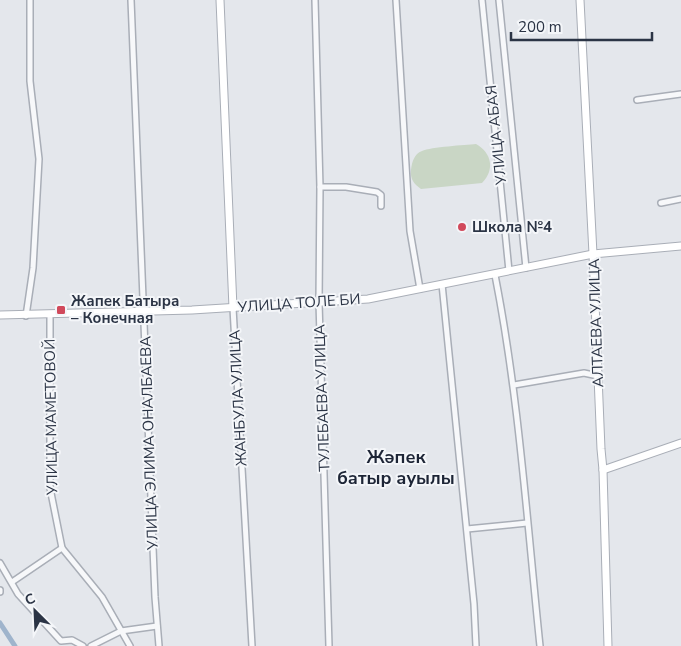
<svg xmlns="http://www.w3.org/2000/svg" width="681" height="646" font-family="'Nunito Sans',sans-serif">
	<rect width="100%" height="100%" fill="#e4e7ec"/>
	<!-- green -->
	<path fill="#c9d6c5" d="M476,144C492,153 495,170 482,183L421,189C414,184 410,179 411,170C412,162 414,154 422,151C431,147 465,145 476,144Z"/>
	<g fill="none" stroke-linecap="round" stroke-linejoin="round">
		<!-- canal -->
		<polyline stroke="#9fb4cc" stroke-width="5" points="0,623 15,646"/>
		<defs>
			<g id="street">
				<polyline points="131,0 155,597 159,646"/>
				<polyline points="315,0 320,187 319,302 329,646"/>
				<polyline points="396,0 410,231 420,289"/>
				<polyline points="482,0 509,271"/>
				<polyline points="499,0 526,268"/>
				<polyline points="637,100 681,94"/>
				<polyline points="320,187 346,187 377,192 381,195 381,206"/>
				<polyline points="661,203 681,199"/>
				<path d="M495,275C519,397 527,522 540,646"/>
				<polyline points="442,284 474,604 476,646"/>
				<polyline points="233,308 252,646"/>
				<polyline points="50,315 50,488 62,548 102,597 130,646"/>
				<polyline points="26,316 33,268 39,159 30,81 30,0"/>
				<polyline points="514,385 584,373 598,376"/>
				<polyline points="467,529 527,523"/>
				<polyline points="0,563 18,594 61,641 72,640 83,646"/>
				<polyline points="12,582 62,548"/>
				<polyline points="0,590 0,592"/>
				<polyline points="91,646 121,631 157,626"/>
			</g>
			<g id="secondary">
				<polyline points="220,0 233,308"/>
				<polyline points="580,0 593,254 601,449 603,470 608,646"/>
				<polyline points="0,315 192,310 368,299 593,254 681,246"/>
				<polyline points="603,470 681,443"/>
			</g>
		</defs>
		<!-- street casing -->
		<use href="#street" stroke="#a9aeb7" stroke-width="8"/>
		<!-- secondary casing -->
		<use href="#secondary" stroke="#a9aeb7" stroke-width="9"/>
		<!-- street -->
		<use href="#street" stroke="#f7f8fa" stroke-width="5"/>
		<!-- secondary -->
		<use href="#secondary" stroke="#fff" stroke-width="7"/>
	</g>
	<!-- markers -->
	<g fill="#d1495b" stroke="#f4f6f9" stroke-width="2">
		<circle cx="462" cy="227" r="5"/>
		<rect x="56" y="305" width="10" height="10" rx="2.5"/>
	</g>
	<g text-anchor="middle" stroke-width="4" stroke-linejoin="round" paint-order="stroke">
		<!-- street labels -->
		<g font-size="15" fill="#2b3445" stroke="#f4f6f9">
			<text transform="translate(496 135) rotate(-96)" y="5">УЛИЦА АБАЯ</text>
			<text transform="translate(299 303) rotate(-4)" y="5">УЛИЦА ТОЛЕ БИ</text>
			<text transform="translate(596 323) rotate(-92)" y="5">АЛТАЕВА УЛИЦА</text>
			<text transform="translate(238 398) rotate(-93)" y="5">ЖАНБУЛА УЛИЦА</text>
			<text transform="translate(322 398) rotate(-92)" y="5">ТУЛЕБАЕВА УЛИЦА</text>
			<text transform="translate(51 417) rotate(-91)" y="5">УЛИЦА МАМЕТОВОЙ</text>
			<text transform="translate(149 443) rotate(-92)" y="5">УЛИЦА ЭЛИМА ОНАЛБАЕВА</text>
		</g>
		<!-- poi labels -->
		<g font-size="15" font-weight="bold" fill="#2b3445" stroke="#f4f6f9" text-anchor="start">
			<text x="472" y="232">Школа №4</text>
			<text x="71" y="306">Жапек Батыра<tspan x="71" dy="17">– Конечная</tspan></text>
		</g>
		<!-- quarter labels -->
		<g font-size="18" font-weight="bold" fill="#1d2536" stroke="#f4f6f9">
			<text x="396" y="463">Жәпек<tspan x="396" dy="21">батыр ауылы</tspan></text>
		</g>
	</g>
	<!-- north arrow -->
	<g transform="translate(35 611) rotate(336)" stroke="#f4f6f9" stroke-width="4" paint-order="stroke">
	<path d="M0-4L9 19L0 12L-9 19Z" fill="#2b3445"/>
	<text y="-8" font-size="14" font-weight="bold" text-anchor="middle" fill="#2b3445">С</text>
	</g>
	<!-- scale -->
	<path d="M511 32v8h141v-8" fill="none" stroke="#2b3445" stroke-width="2.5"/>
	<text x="518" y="32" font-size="15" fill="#2b3445" stroke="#f4f6f9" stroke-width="4" paint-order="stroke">200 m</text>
</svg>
